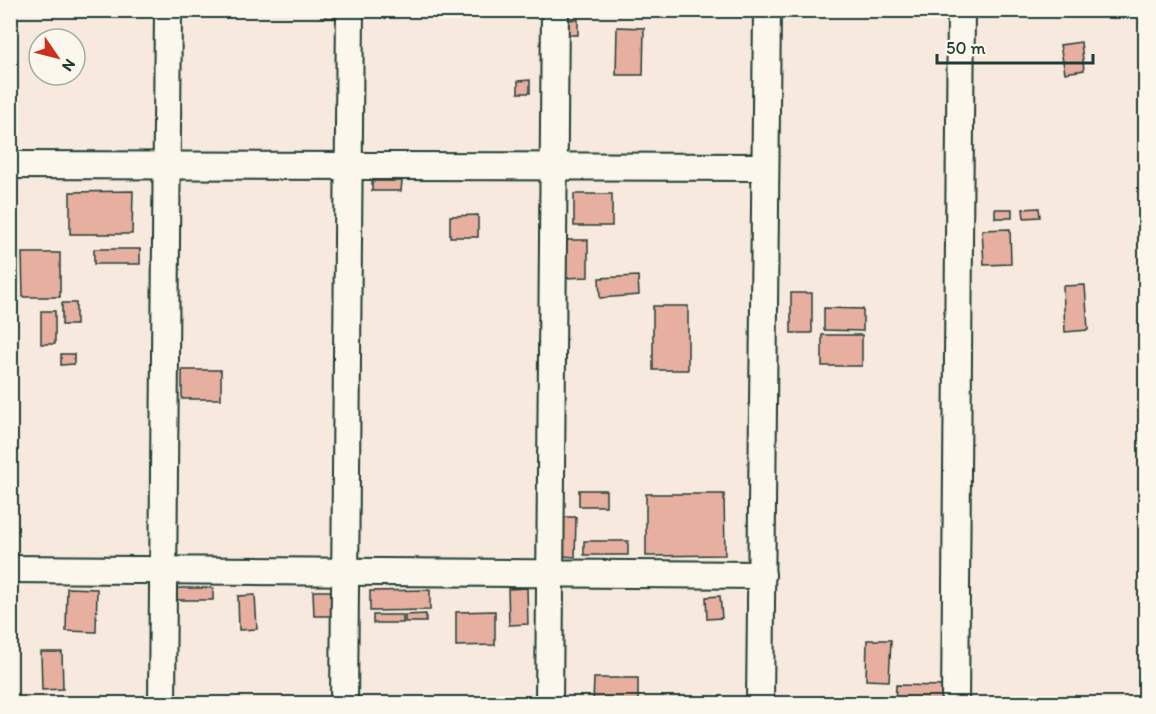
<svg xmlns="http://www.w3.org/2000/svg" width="1156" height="714" font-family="Itim,sans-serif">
	<rect width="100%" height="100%" fill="#f7e9dd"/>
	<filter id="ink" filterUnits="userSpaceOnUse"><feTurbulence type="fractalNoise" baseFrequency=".0167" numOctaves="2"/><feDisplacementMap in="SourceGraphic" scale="12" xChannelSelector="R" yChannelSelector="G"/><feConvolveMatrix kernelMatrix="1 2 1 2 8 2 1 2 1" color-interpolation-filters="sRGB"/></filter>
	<g filter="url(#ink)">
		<!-- building -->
		<g fill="#e7af9f" stroke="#1f3d34" stroke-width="1.5">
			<rect x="325" y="10" width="13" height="8"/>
			<polygon points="578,19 578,35 568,35 568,20"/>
			<polygon points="617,27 644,28 643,75 616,75"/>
			<polygon points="1081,42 1084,70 1065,73 1060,45"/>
			<polygon points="530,80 530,93 518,93 518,81"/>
			<polygon points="372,181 402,181 401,191 372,191"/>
			<polygon points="133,191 132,234 70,234 70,192"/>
			<rect x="574" y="194" width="38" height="32"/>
			<polygon points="1039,208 1040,217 1024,218 1023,209"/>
			<rect x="995" y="209" width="17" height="9"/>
			<polygon points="478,215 478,237 450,237 450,216"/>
			<polygon points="1010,229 1011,264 984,265 982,230"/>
			<polygon points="565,240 588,240 588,277 565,278"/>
			<rect x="94" y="249" width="46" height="15"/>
			<polygon points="22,253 60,253 60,297 23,297"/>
			<polygon points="638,276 639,295 600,298 599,278"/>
			<polygon points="1085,285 1088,330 1065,332 1063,286"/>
			<rect x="791" y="293" width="21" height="40"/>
			<rect x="62" y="303" width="14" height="22"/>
			<rect x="653" y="306" width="35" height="64"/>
			<polygon points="824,308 863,309 863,331 824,330"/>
			<rect x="41" y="311" width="14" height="33"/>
			<rect x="822" y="335" width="40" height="31"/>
			<polygon points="61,354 74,354 74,364 61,365"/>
			<rect x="182" y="370" width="39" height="29"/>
			<rect x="579" y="490" width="27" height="16"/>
			<polygon points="646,494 724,494 725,555 646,556"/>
			<polygon points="564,517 576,517 575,557 563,556"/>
			<rect x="584" y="541" width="44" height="14"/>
			<polygon points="67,588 97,589 96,632 66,631"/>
			<rect x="177" y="588" width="36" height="12"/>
			<polygon points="527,588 528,624 509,625 508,589"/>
			<polygon points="430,590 430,610 370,611 370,591"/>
			<polygon points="313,591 336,591 336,616 314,616"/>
			<polygon points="255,595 257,629 239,630 238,596"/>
			<polygon points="720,596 722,618 707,619 706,597"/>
			<polygon points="495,611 495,645 456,646 456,612"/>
			<polygon points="426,614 426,622 405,622 405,615"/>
			<rect x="373" y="615" width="30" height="8"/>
			<polygon points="867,640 891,640 889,681 866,680"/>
			<polygon points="41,652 62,652 63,689 42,690"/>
			<polygon points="594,678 638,678 638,704 593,704"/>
			<polygon points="896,685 944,686 944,704 895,704"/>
		</g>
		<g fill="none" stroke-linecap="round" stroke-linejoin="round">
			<defs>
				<g id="minor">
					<polyline points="10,165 765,167"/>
					<polyline points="10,569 762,575"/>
					<polyline points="162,704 168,10"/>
					<polyline points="344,704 350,10"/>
					<polyline points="549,704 555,10"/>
					<polyline points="760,704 767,10"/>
					<polyline points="955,704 961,10"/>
				</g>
			</defs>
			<!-- minor casing -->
			<use href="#minor" stroke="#1f3d34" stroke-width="30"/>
			<!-- minor -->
			<use href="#minor" stroke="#fbf7ec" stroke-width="26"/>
		</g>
	</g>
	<!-- margin -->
	<rect width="1156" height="714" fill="none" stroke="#fbf7ec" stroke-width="36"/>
	<rect x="18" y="18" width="1120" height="678" fill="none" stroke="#1f3d34" stroke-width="2" filter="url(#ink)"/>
	<!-- north arrow -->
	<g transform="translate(57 57) rotate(125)"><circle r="28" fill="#fbf7ec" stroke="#a3ada2" stroke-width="1.5"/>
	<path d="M0-4.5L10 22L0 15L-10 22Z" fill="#c8321e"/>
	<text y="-9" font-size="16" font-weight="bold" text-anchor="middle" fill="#1f3d34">N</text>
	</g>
	<!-- scale -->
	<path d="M937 54v9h156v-9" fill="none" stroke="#1f3d34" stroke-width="3"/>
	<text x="946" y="54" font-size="18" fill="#1f3d34" stroke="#fbf7ec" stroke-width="4.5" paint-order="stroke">50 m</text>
</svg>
